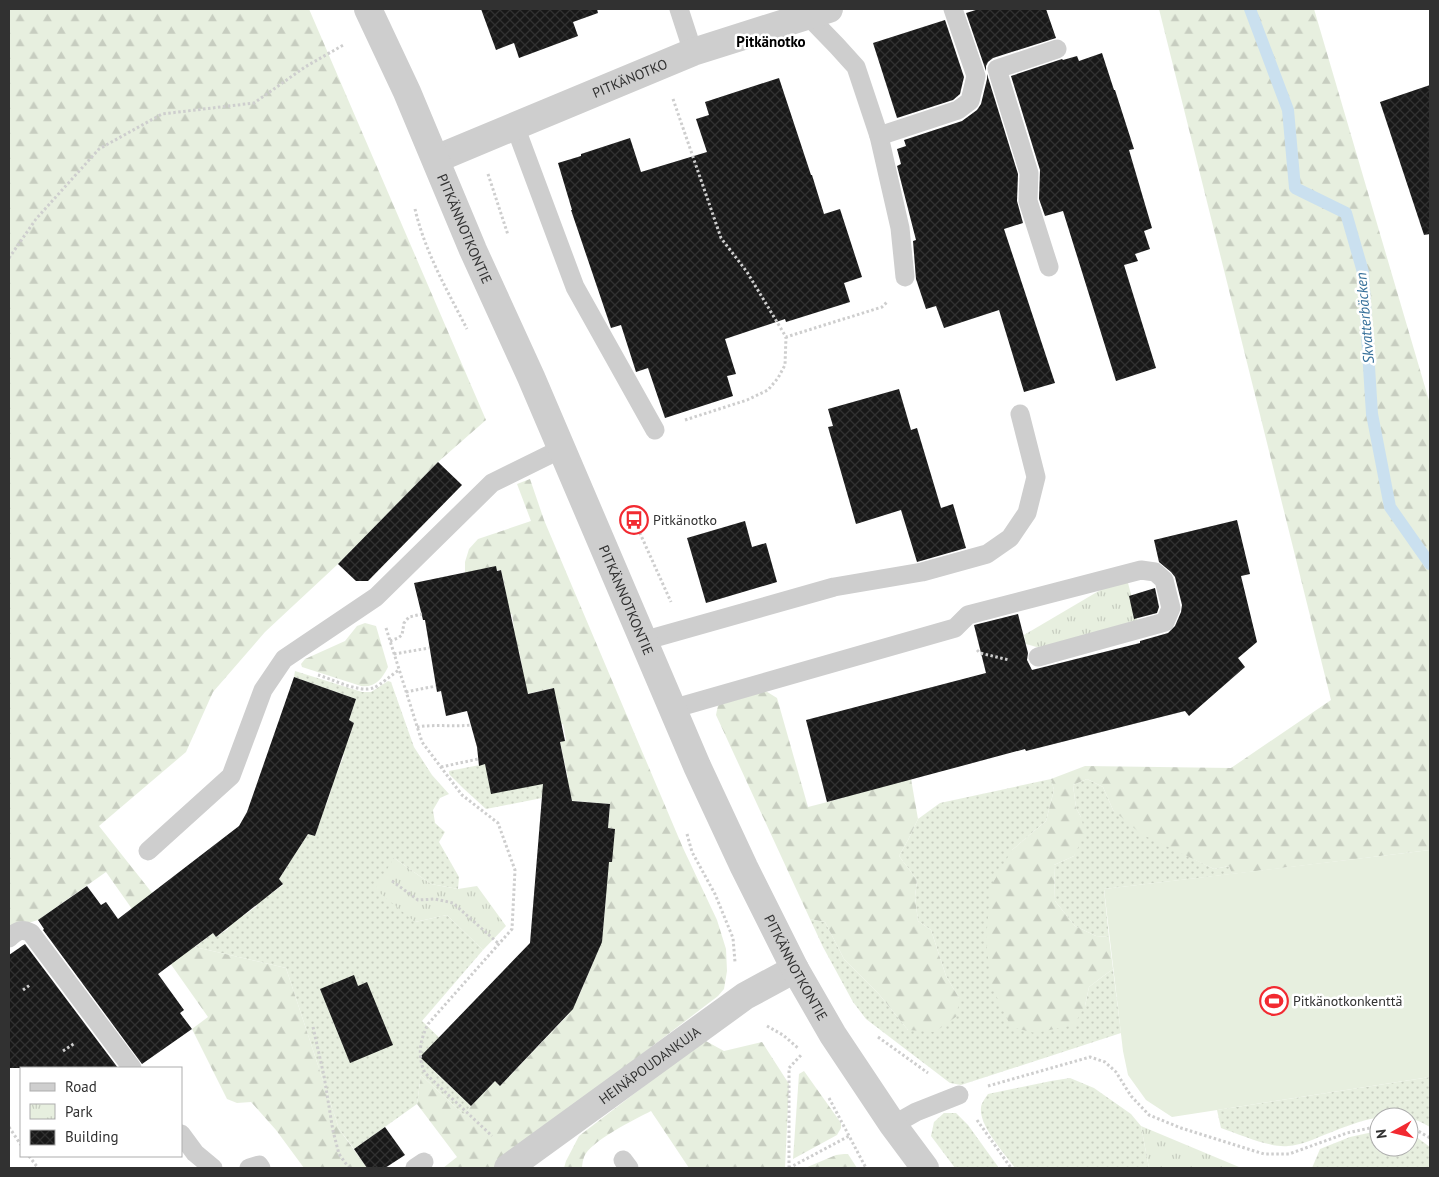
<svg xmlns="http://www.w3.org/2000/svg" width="1439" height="1177" font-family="'PT Sans',sans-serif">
	<defs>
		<pattern id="grass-dots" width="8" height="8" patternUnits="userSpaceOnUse" patternTransform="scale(1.25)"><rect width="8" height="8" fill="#e7efdf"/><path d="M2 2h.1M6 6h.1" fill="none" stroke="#c7cdc0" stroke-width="1.8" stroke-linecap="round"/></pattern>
		<pattern id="forest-firs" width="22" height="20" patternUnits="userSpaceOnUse" patternTransform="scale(1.25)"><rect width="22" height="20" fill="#e7efdf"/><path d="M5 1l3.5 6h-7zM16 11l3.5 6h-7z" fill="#c7cdc0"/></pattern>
		<pattern id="park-tufts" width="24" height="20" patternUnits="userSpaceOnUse" patternTransform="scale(1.25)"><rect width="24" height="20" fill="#e7efdf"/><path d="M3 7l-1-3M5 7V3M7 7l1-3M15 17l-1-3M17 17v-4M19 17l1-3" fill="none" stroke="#c7cdc0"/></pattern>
		<pattern id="building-cross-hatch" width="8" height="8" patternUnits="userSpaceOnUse" patternTransform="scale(1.25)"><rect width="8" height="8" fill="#181818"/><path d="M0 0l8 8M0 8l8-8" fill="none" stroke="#313131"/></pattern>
	</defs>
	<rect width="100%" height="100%" fill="#fff"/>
	<!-- grass -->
	<g fill="url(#grass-dots)">
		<polygon points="295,671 362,692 371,692 388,681 391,682 414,747 432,775 449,794 440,798 433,810 435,823 445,832 439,842 459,877 458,889 431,884 394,858 415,922 447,915 483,950 422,1021 453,1051 434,1071 471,1106 464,1115 421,1075 417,1104 354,1149 339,1129 286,968 195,947 213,933 216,937 229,928 226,922 240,911 243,916 257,906 253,900 265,890 269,895 283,885 279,879 308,834 315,836 321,818 316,817 327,803 332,787 327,786 332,771 337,773 344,755 339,753 348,741 354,723 349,720 356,699 294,677"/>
		<polygon points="485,764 540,784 542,798 486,809 463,788 449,774 449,771"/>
		<polygon points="1051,779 1054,790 1046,821 1012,850 1085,1006 1089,987 1102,977 1113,969 1121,1033 961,1085 950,1083 866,1019 853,1002 823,947 810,919 825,922 844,959 878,993 908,1030 959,998 946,976 931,930 918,921 915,897 917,880 899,856 908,840 918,819 940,803"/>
		<polygon points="1087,779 1103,787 1113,810 1182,853 1214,869 1229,866 1232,874 1104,889 1109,937 1096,936 1075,926 1055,901 1054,865 1074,856 1081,817 1076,808 1073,785"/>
		<path d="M1430,1077V1127C1396,1105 1359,1121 1324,1135C1312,1140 1301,1145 1288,1146C1269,1148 1239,1134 1221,1128L1217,1110Z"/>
		<path d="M1070,1078L1094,1088L1131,1114L1141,1126L1149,1168H1015C1005,1154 979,1126 981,1108C981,1103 985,1099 988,1094L1051,1081Z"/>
		<polygon points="944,1113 956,1113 968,1125 999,1168 955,1168 931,1136 934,1122"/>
		<polygon points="1373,1132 1379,1132 1379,1147 1409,1147 1409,1135 1415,1136 1430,1147 1430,1168 1312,1168 1320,1149 1350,1137"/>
	</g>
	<!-- forest -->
	<g fill="url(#forest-firs)">
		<polygon points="9,9 309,9 486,420 438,462 338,564 265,632 213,692 186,752 99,826 195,947 286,968 339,1129 367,1168 304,1168 276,1130 251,1102 237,1103 227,1099 192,1029 208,1017 106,872 38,920 12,928 9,931"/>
		<polygon points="1159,9 1314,9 1430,404 1430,850 1232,874 1229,866 1214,869 1141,834 1113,810 1103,787 1087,779 1073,785 1076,808 1081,817 1085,833 1074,856 1054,865 1055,901 1075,926 1096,936 1109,937 1113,969 1102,977 1089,987 1085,1006 1074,1025 1035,1033 1011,1027 991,985 986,939 991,886 1012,850 1046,821 1054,790 1051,779 1085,766 1231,768 1331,700"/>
		<polygon points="530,479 544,520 683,848 717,920 726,949 727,971 724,989 718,996 493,1168 443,1168 457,1157 417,1104 421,1075 464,1115 471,1106 495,1081 500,1086 569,1014 579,996 600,946 603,928 606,897 601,896 615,829 608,828 610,804 542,798 540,784 568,778 560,742 566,740 563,724 556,725 553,688 522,695 517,668 522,666 519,651 514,651 510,630 514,628 512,614 507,615 501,587 505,586 501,570 465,572 465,562 469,549 478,539 531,521 517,484"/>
		<path d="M365,623L376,626L388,667C382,679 375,688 361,686L302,667L301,664L305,659L345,641L357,626Z"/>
		<polygon points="761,688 777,698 808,807 843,798 841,788 911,779 918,819 908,840 899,856 917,880 915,897 918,921 931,930 946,976 959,998 957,1016 935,1032 908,1030 878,993 844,959 825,922 810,919 716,715 718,705"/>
		<path d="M704,1040L724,1051L762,1042L789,1084L785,1168H689L651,1111C636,1119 590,1141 584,1157C583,1160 582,1165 582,1168H564L566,1161L579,1136Z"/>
		<polygon points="804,1071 841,1123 841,1128 837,1135 793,1159 799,1074"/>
		<polygon points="844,1154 848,1154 857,1168 805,1168 836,1155"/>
	</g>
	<!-- park -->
	<g fill="url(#park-tufts)">
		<polygon points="1127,579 1138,622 1040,648 1026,644 1024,635 1114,582"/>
		<polygon points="394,858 431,884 458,889 477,886 506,926 483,950 447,915 415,922 375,889"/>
		<polygon points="1141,1126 1239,1167 1251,1168 1149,1168"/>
	</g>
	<!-- garden -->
	<polygon fill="#e7efdf" points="1430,850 1430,1077 1172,1117 1146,1100 1128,1075 1123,1051 1104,889"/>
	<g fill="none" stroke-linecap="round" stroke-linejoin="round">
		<!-- stream -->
		<polyline stroke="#cae0ef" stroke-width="12" points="1250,9 1288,110 1295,188 1346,213 1363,272 1372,414 1390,507 1430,564"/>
	</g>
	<!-- building -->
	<g fill="url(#building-cross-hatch)">
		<polygon points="481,9 597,9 598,13 573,22 578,36 519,58 514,43 496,50"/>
		<polygon points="979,9 1046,9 1056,38 993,58 988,62 986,66 986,71 966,13"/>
		<polygon points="945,20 964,77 960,94 953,100 897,118 873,43"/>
		<polygon points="1102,53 1114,90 1115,90 1134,149 1129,150 1152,228 1144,231 1150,249 1135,254 1138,261 1124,265 1156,368 1116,381 1063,211 1045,216 1039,199 1040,170 1011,76 1062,59 1063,60 1077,56 1079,61"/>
		<polygon points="987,74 1018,174 1017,201 1023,223 1004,229 1055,383 1024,392 999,310 944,328 936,306 926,309 916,279 913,241 916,240 897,166 901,164 897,149 906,146 904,140 962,121 977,110 981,104 987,79"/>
		<polygon points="779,78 811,175 812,175 824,214 840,209 862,277 844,283 850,302 786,322 785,319 725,339 736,374 727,376 733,396 665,418 648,368 636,372 621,325 611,328 571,210 572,210 558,163 581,156 581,154 630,138 641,172 707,152 696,119 709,115 705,102"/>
		<polygon points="1430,85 1430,234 1424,235 1380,102"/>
		<polygon points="899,389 911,430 917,428 941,508 953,504 966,548 917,562 901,510 856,524 828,427 833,426 828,409"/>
		<polygon points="438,462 462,485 368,581 356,581 338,564"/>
		<polygon points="1237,520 1250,574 1241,576 1257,642 1238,658 1245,667 1189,716 1185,711 1026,751 1025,749 827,802 806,720 986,673 974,625 1018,614 1028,653 1027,660 1032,670 1140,643 1140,641 1168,633 1175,626 1181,612 1182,605 1175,577 1171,572 1159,562 1154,540"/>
		<polygon points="745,521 752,547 766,543 777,582 706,603 687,538"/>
		<polygon points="496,566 497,571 501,570 528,694 554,688 565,741 560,742 572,801 610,804 608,828 615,829 612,862 609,862 602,942 573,1009 500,1086 495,1081 471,1106 420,1057 530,943 543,784 491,794 485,764 479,766 477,747 467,711 446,716 441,691 437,692 425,620 423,620 414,583"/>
		<polygon points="1155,588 1159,607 1157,613 1134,619 1129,596"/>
		<polygon points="294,677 356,699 349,720 354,723 315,836 308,834 279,879 283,884 216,937 213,933 158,974 184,1010 180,1013 192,1029 142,1064 43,930 44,929 38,920 87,886 101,905 106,902 118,919 239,826 247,812"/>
		<polygon points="25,944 118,1068 9,1068 9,955"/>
		<polygon points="354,975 358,986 367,982 393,1045 350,1063 320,989"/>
		<polygon points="385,1127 405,1155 385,1168 367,1168 354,1149"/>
	</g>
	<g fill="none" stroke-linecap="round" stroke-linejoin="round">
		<!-- path -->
		<g stroke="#cecece" stroke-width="3" stroke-dasharray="2.5 2.5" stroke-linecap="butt">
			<polyline points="673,99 721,238 747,272 786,337 882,307 887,302"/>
			<polyline points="488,174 508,235"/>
			<path d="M415,209C425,252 447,290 467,329"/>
			<polyline points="9,258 36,219 99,149 162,114 254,103 305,67 345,44"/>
			<polyline points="685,420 747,400 768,390 778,378 785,365 786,337"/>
			<polyline points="629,510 634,520 671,602"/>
			<path d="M386,628L422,742L462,795L498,823L515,870L512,929L428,1024C420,1040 417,1056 425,1073L492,1136"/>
			<polyline points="390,641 398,638 402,635 404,623 409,617 422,614"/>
			<polyline points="977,650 980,653 1009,660"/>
			<polyline points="394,654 429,648"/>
			<path d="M318,675C332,679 359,693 373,688C381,685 391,675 399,670"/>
			<polyline points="406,692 436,686"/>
			<path d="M417,727C435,724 453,727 471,725"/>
			<polyline points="441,767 478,759"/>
			<polyline points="687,834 692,852 715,894 733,938 735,962"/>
			<polyline points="392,881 418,900 435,899 453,903 499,944"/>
			<polyline points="23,990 30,985"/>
			<polyline points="767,1026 783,1035 798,1048"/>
			<polyline points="313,1027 324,1076 333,1131 339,1154 349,1168"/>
			<polyline points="878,1037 928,1073"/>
			<polyline points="63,1051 75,1043"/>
			<polyline points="988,1086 1090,1057 1105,1062 1116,1072 1131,1096 1149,1115 1181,1128 1264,1154 1289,1154 1347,1133 1379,1126"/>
			<polyline points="829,1098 866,1168"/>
			<polyline points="977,1120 1011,1168"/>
			<polyline points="9,1127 21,1145"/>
			<polyline points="1409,1129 1418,1131 1430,1138"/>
			<polyline points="29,1156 38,1168"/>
			<polyline points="789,1168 789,1068 802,1054"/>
			<polyline points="789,1168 849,1136"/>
		</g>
		<!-- service -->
		<g stroke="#cecece" stroke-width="19">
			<polyline points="679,9 693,52"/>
			<polyline points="808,16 837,46 856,67 879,136 900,228 905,277"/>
			<polyline points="515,126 575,287 655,430"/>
			<polyline points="879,136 958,110 970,101 976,76 953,9"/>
			<polyline points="1049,267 1028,201 1029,173 997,69 1057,49"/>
			<polyline points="643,641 834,587 922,572 987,554 1010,538 1027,513 1036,477 1020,414"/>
			<polyline points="672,709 955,628 968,615 1141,570 1155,572 1164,580 1171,608 1165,622 1038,657"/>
			<polyline points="148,851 231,776 263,690 284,659 376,597 492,483 561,449"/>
			<path d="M9,938C17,931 21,928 31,933L132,1068"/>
			<polyline points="893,1125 916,1112 959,1095"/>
			<polyline points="181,1134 195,1153 213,1168"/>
			<polyline points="623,1160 629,1168"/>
			<polyline points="249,1168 259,1165 261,1168"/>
			<polyline points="415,1168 424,1162"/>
		</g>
		<!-- minor -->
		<g stroke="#cecece" stroke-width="28">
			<path id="s1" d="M436,159L693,52L829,9"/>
			<path id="s2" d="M508,1168L745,996L795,969"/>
		</g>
		<!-- tertiary -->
		<path stroke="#cecece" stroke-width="28" id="s3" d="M368,9L407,92L473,250L531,377L697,766L744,867L795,969L833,1035L893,1125L925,1168"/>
	</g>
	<!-- icons -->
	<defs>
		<symbol id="bus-ring" viewBox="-11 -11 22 22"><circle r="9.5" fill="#fff" stroke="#f22a31" stroke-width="1.5"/><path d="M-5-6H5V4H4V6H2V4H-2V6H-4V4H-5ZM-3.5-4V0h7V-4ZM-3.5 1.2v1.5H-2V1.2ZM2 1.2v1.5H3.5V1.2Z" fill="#f22a31"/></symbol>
		<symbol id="stadium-ring" viewBox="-11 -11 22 22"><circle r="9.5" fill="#fff" stroke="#f22a31" stroke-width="1.5"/><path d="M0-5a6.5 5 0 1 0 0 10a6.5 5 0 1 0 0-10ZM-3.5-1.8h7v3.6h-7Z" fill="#f22a31"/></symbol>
	</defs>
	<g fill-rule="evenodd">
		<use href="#bus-ring" x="618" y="504" width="32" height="32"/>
		<use href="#stadium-ring" x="1258" y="985" width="32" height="32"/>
	</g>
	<g text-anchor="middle" stroke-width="5" stroke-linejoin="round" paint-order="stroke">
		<!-- street labels -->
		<g font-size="14" fill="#313131" stroke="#fff">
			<text dy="5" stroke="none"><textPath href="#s1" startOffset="210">PITKÄNOTKO</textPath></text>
			<text dy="5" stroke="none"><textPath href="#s3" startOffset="240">PITKÄNNOTKONTIE</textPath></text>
			<text dy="5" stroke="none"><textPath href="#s3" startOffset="645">PITKÄNNOTKONTIE</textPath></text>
			<text dy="5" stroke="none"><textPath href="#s3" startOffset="1050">PITKÄNNOTKONTIE</textPath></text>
			<text dy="5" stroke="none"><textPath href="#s2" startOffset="175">HEINÄPOUDANKUJA</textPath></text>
		</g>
		<!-- poi labels -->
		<g font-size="14" fill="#313131" stroke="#fff" text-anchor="start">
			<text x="653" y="525">Pitkänotko</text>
			<text x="1293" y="1006">Pitkänotkonkenttä</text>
		</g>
		<!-- neighbourhood labels -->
		<g font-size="15" font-weight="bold" fill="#000" stroke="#fff">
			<text x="771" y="47">Pitkänotko</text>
		</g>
		<!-- water labels -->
		<g font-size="15" font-style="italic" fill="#38719b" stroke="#fff">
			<text transform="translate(1365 318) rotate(-95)" y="5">Skvatterbäcken</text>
		</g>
	</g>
	<!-- border -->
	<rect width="1439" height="1177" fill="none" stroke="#313131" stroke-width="20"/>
	<!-- legend -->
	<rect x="20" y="1067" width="162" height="90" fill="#ffffff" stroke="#adadad"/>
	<rect x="30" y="1083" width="25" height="8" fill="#cecece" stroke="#adadad"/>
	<text x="65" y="1092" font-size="15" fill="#313131">Road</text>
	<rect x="30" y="1104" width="25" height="15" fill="url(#park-tufts)" stroke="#adadad"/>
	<text x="65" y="1117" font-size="15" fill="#313131">Park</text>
	<rect x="30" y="1130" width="25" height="15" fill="url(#building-cross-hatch)" stroke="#adadad"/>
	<text x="65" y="1142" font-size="15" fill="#313131">Building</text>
	<!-- north arrow -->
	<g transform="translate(1394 1132) rotate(262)"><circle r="24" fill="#ffffff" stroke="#adadad"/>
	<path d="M0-4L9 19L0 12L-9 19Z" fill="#f22a31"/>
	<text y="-8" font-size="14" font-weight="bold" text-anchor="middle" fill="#313131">N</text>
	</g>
</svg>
